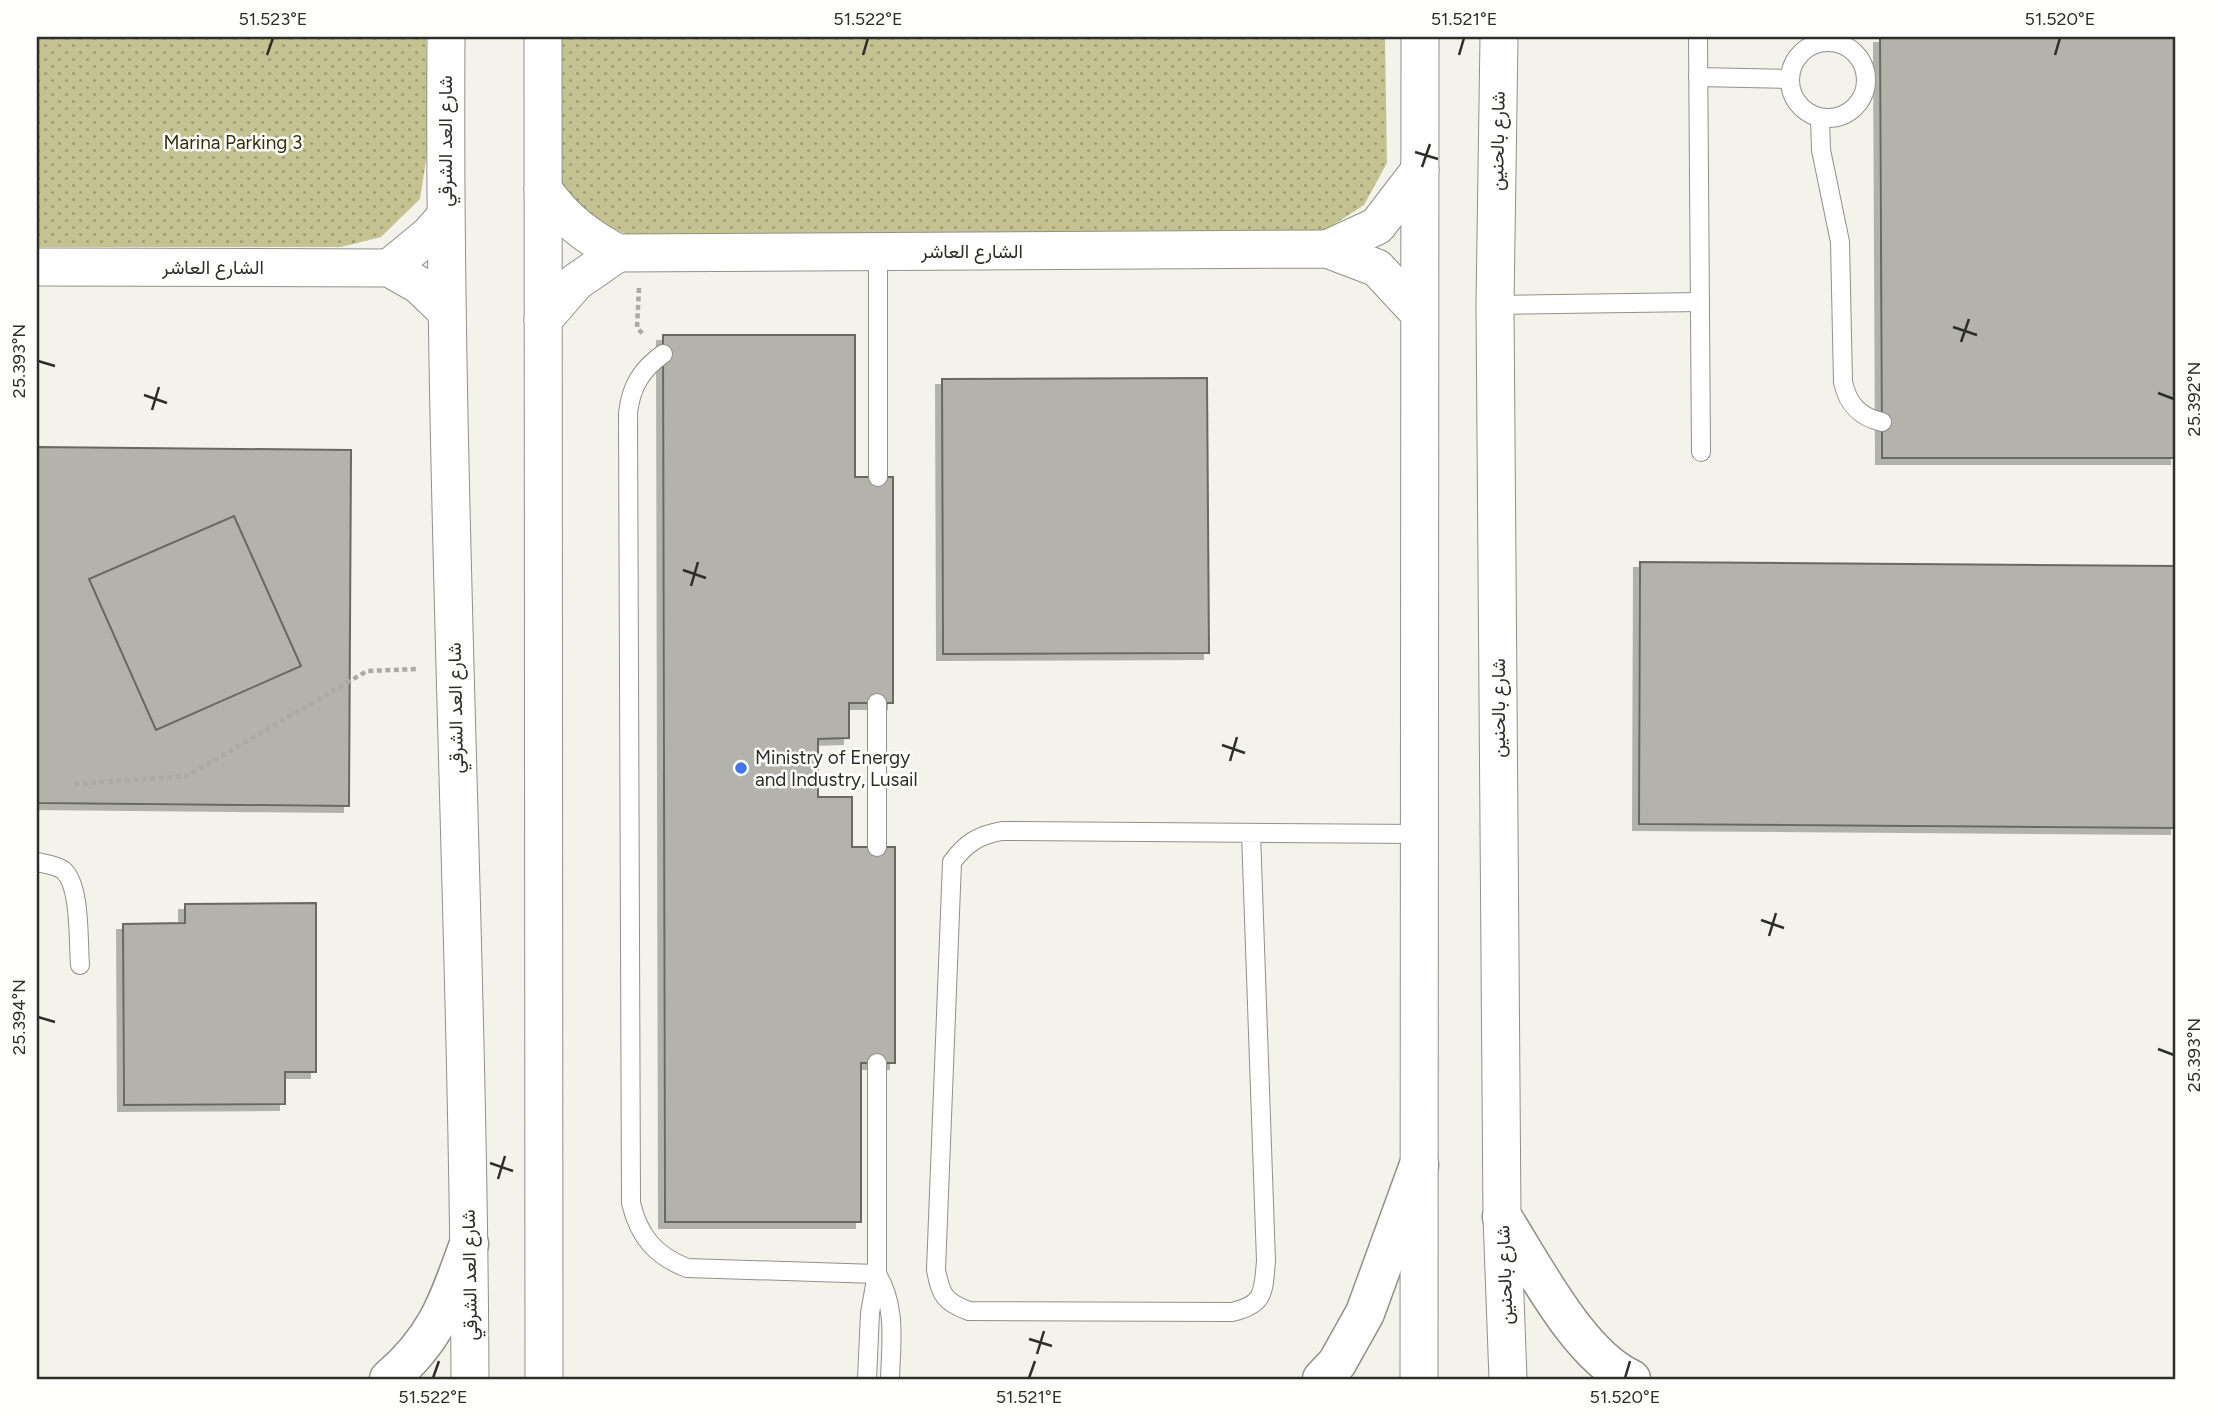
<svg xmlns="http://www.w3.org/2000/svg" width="2213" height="1416" font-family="Figtree,Vazirmatn,sans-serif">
	<defs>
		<pattern id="garden-dots" width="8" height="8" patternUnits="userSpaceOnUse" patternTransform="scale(1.75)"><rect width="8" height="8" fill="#c4c291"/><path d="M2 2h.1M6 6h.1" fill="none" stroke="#a09e77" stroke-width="1.8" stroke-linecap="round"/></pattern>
		<filter id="shadow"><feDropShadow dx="-6" dy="6" stdDeviation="0" flood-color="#0004"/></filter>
	</defs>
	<rect width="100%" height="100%" fill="#f3f3ec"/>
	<!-- garden -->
	<g fill="url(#garden-dots)">
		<polygon points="37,37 426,37 429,141 420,199 381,237 341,247 37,247"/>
		<polygon points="554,37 1385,37 1387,163 1364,205 1324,231 629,235 590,220 557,190"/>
	</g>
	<!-- building -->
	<g fill="#b3b3ac" stroke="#696963" stroke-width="2" filter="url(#shadow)">
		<polygon points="1880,37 2176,37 2176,458 1882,458"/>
		<polygon points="663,335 855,335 855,477 893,477 893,703 849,703 849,738 818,739 818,797 852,797 852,847 895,847 895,1063 861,1063 861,1222 665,1222"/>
		<polygon points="1207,378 1209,653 943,654 942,379"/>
		<polygon points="37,447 351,450 349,806 37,803"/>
		<polygon points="234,516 301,666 156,730 89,579"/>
		<polygon points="1640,562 2176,566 2176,828 1639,824"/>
		<polygon points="316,903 316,1072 285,1072 285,1104 124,1105 123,924 185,923 185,904"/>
	</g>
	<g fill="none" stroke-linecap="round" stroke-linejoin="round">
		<defs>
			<g id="service">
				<polyline points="1698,37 1701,452"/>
				<circle cx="1828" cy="80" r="38"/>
				<polyline points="1698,77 1789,79"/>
				<path d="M1820,118L1821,150L1840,242L1843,382C1848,405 1860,417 1882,422"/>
				<polyline points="1495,305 1700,302"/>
				<path d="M663,354C642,369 631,386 628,413L631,1203C639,1237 656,1256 687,1268L877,1274"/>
				<polyline points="878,477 878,251"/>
				<polyline points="877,703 877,847"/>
				<path d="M1251,833L1266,1261C1263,1291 1266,1304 1232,1312L969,1311C944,1302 941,1295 936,1270L952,862C966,843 979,835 1002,831L1420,834"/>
				<path d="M37,862C45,864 56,865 63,870C81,885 78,941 80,965"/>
				<path d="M877,1274C897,1308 891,1342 890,1379"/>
				<polyline points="867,1379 870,1313 877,1274 877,1063"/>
			</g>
			<g id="minor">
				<path d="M446,37C443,484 468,932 470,1379"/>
				<polyline points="543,37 544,1379"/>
				<polyline points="1499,37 1495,305 1502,1217 1508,1379"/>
				<path d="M543,189C564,219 586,236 618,253L1327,249L1377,268L1418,312"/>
				<polyline points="1327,249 1377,226 1420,170"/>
				<polyline points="37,267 389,268 419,285 447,312"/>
				<polyline points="389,268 429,235 445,217"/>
				<polyline points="543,320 576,282 618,253"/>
				<polyline points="1419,1379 1420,37"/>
			</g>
			<g id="tertiary">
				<path d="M1502,1217C1534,1266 1578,1355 1631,1379"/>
				<path d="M389,1379C437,1338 448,1302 469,1244"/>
				<polyline points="1322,1379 1337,1363 1365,1313 1419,1165"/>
			</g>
		</defs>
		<!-- service casing -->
		<use href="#service" stroke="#91908a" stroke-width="20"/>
		<!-- minor casing -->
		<use href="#minor" stroke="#91908a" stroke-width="39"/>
		<!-- tertiary casing -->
		<use href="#tertiary" stroke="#91908a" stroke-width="41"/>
		<!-- path -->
		<g stroke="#aaaaa4" stroke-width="4.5" stroke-dasharray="5 3.5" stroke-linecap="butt">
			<polyline points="639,288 637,328 644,335"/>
			<polyline points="74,784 187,776 367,671 418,669"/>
		</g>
		<!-- service -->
		<use href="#service" stroke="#fff" stroke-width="18"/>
		<!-- minor -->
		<use href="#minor" stroke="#fff" stroke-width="37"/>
		<!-- tertiary -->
		<use href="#tertiary" stroke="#fff" stroke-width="38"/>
	</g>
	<!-- ticks -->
	<path fill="none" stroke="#2d2d2a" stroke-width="2.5" d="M267,55L273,38M863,55L868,38M1459,55L1464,38M2055,55L2060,38M1415,152L1438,159M1422,167L1430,144M1953,327L1977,335M1961,342L1969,319M38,361L55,366M2158,393L2174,399M144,395L167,403M152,410L159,387M683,570L706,578M691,586L698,562M1222,745L1245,753M1230,761L1237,737M1761,920L1784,928M1769,936L1776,913M38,1017L55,1022M2158,1049L2174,1055M490,1163L513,1171M498,1179L505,1156M1029,1339L1052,1346M1037,1354L1044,1331M433,1378L439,1361M1029,1378L1035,1361M1625,1378L1630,1361"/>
	<!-- markers -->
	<circle fill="#4576e7" stroke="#fffffe" stroke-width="2.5" cx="741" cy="768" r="7"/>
	<g text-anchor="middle" stroke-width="5" stroke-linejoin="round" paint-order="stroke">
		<!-- street labels -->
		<g font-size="19" fill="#2d2d2a" stroke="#fffffe">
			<text transform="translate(445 141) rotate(-90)" y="7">شارع العد الشرقي</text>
			<text transform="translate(1497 141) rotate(-89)" y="7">شارع بالحنين</text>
			<text x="972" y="258">الشارع العاشر</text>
			<text x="213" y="274">الشارع العاشر</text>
			<text transform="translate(455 708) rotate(-91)" y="7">شارع العد الشرقي</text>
			<text transform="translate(1498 708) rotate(-90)" y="7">شارع بالحنين</text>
			<text transform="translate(469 1275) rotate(-91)" y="7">شارع العد الشرقي</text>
			<text transform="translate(1504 1275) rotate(-92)" y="7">شارع بالحنين</text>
		</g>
		<!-- park labels -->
		<g font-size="19" fill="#322f09" stroke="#fffffe">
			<text x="233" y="149">Marina Parking 3</text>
		</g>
		<!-- poi labels -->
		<g font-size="19" fill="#2d2d2a" stroke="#fffffe" text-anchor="start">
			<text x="755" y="764">Ministry of Energy<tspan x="755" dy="22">and Industry, Lusail</tspan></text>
		</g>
	</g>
	<!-- border -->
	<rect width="2213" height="1416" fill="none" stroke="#fffffe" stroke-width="77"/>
	<rect x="38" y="38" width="2136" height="1340" fill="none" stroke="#2d2d2a" stroke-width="2.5"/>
	<g font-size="18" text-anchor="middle" fill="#2d2d2a">
		<text x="273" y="25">51.523°E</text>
		<text x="868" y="25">51.522°E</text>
		<text x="1464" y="25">51.521°E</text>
		<text x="2060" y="25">51.520°E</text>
		<text transform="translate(19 361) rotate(-90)" y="6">25.393°N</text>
		<text transform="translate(2194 399) rotate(-90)" y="6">25.392°N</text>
		<text transform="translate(19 1017) rotate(-90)" y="6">25.394°N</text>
		<text transform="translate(2194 1055) rotate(-90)" y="6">25.393°N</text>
		<text x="433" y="1403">51.522°E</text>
		<text x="1029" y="1403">51.521°E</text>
		<text x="1625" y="1403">51.520°E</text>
	</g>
</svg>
